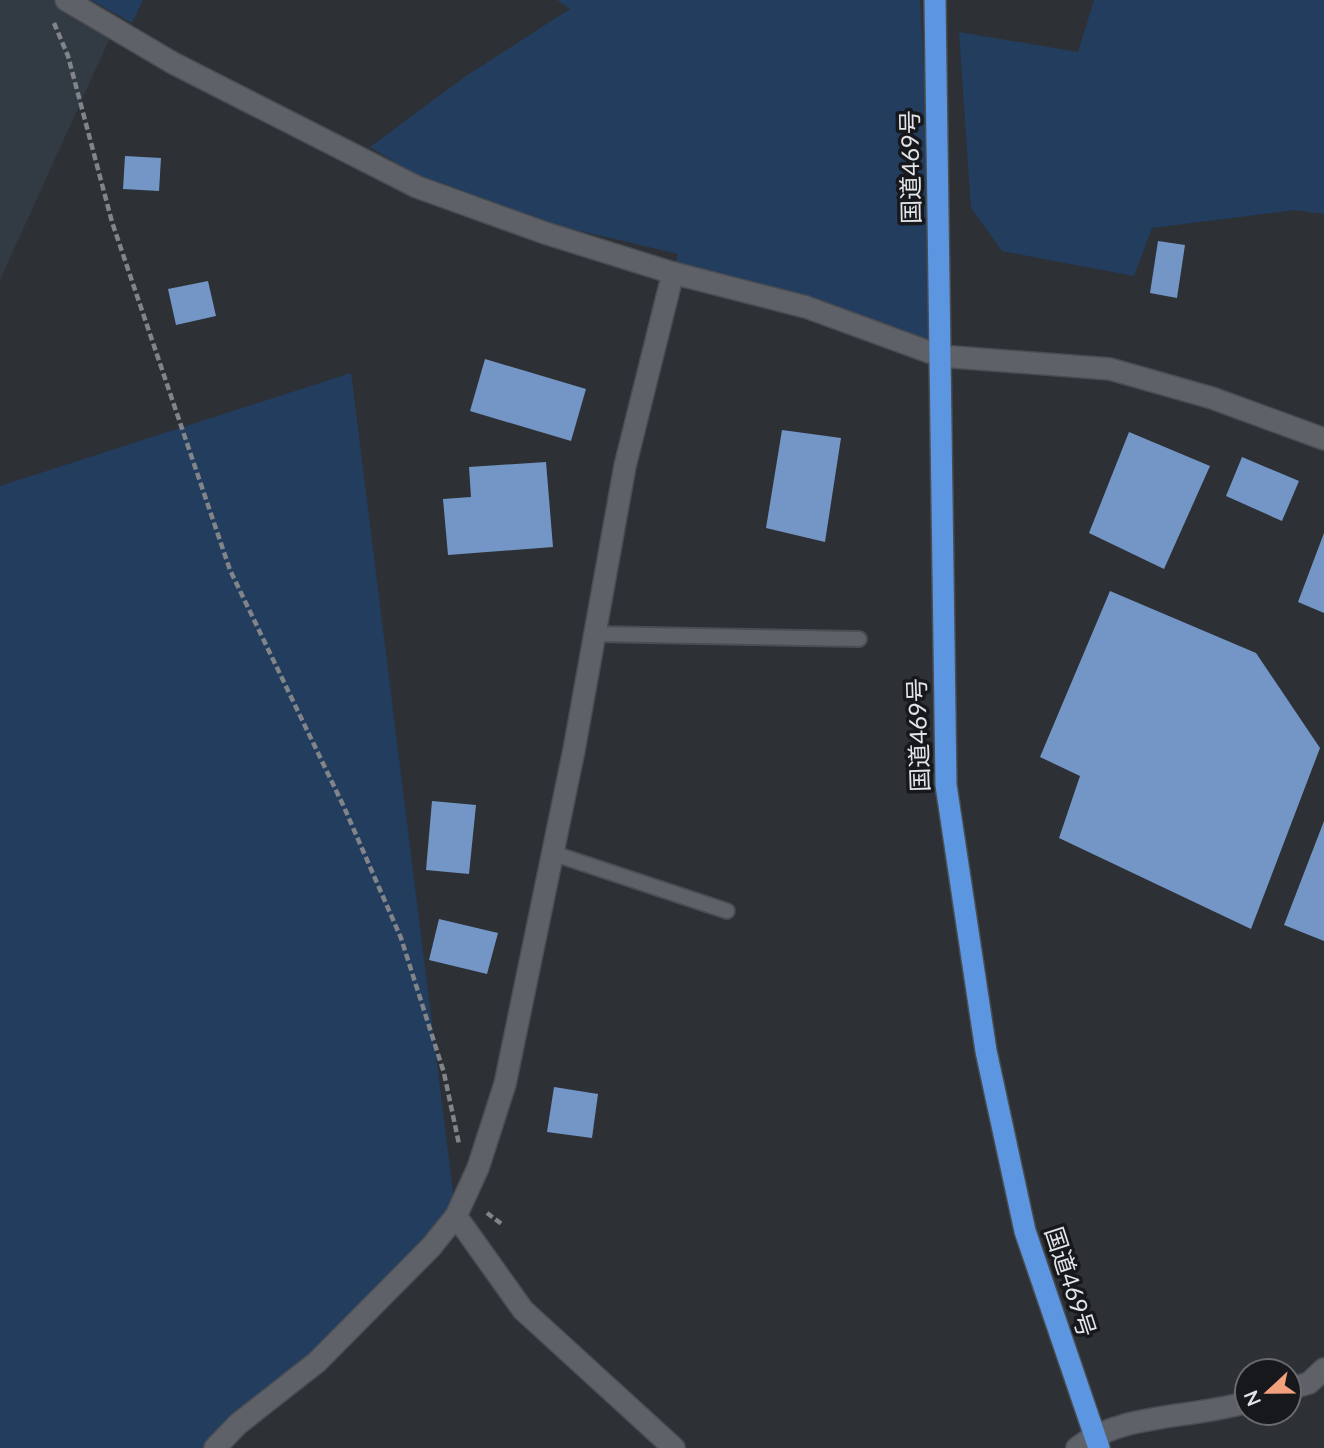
<svg xmlns="http://www.w3.org/2000/svg" width="1324" height="1448" font-family="Lato,'Noto Sans JP',sans-serif">
	<rect width="100%" height="100%" fill="#2d3136"/>
	<!-- built -->
	<polygon fill="#323a44" points="0,0 57,0 114,29 0,280"/>
	<!-- green -->
	<g fill="#233d5e">
		<polygon points="91,0 143,0 132,23"/>
		<polygon points="557,0 920,0 940,356 673,273 678,254 462,203 370,147 466,76 570,9"/>
		<polygon points="1094,0 1324,0 1324,214 1295,210 1152,228 1134,276 1002,251 971,208 959,32 1078,52"/>
		<polygon points="351,373 456,1216 216,1448 0,1448 0,486"/>
	</g>
	<!-- building -->
	<g fill="#7396c6">
		<polygon points="125,156 161,158 159,191 123,189"/>
		<polygon points="1158,241 1185,245 1177,298 1150,293"/>
		<polygon points="208,281 216,316 176,325 168,289"/>
		<polygon points="485,359 586,389 571,441 470,411"/>
		<polygon points="782,430 841,438 825,542 766,528"/>
		<polygon points="1129,432 1210,466 1164,569 1089,533"/>
		<polygon points="1242,457 1299,481 1282,521 1226,496"/>
		<polygon points="546,462 553,547 448,555 443,499 471,497 469,467"/>
		<polygon points="1324,533 1324,613 1298,602"/>
		<polygon points="1110,591 1256,653 1320,748 1251,929 1059,838 1080,776 1040,757"/>
		<polygon points="432,801 476,805 469,874 426,870"/>
		<polygon points="1324,821 1324,941 1284,925"/>
		<polygon points="439,919 498,933 487,974 429,960"/>
		<polygon points="554,1087 598,1094 592,1138 547,1132"/>
	</g>
	<g fill="none" stroke-linecap="round" stroke-linejoin="round">
		<defs>
			<g id="lane">
				<polyline points="595,634 859,639"/>
				<polyline points="552,853 727,911"/>
			</g>
			<g id="street">
				<polyline points="456,1216 523,1310 674,1448"/>
				<polyline points="1289,1389 1309,1383 1324,1369"/>
				<polyline points="215,1448 238,1424 317,1362 431,1247 456,1216 478,1168 505,1084 574,750 625,466 673,273"/>
				<path d="M1077,1448C1123,1412 1192,1419 1247,1402"/>
			</g>
			<polyline id="secondary" points="66,0 173,63 417,187 545,233 673,273 806,307 940,356 1110,369 1212,398 1324,439"/>
			<polyline id="highway" points="935,0 946,785 986,1051 1025,1231 1099,1448"/>
		</defs>
		<!-- lane casing -->
		<use href="#lane" stroke="#4a4d52" stroke-width="18"/>
		<!-- street casing -->
		<use href="#street" stroke="#4a4d52" stroke-width="24"/>
		<!-- secondary casing -->
		<use href="#secondary" stroke="#4a4d52" stroke-width="24"/>
		<!-- highway casing -->
		<use href="#highway" stroke="#4a4d52" stroke-width="24"/>
		<!-- path -->
		<g stroke="#818489" stroke-width="4.5" stroke-dasharray="7 3.5" stroke-linecap="butt">
			<polyline points="54,23 68,56 112,222 230,570 344,807 401,938 444,1073 459,1144"/>
			<polyline points="487,1213 503,1225"/>
		</g>
		<!-- lane -->
		<use href="#lane" stroke="#5e6268" stroke-width="14"/>
		<!-- street -->
		<use href="#street" stroke="#5e6268" stroke-width="21"/>
		<!-- secondary -->
		<use href="#secondary" stroke="#5e6268" stroke-width="21"/>
		<!-- highway -->
		<use href="#highway" stroke="#5c96e1" stroke-width="21"/>
	</g>
	<g text-anchor="middle" stroke-width="7" stroke-linejoin="round" paint-order="stroke">
		<!-- street labels -->
		<g font-size="24" fill="#e2e4e8" stroke="#17181b">
			<text transform="translate(911 167) rotate(-91)" y="8">国道469号</text>
			<text transform="translate(919 735) rotate(-92)" y="8">国道469号</text>
			<text transform="translate(1070 1282) rotate(72)" y="8">国道469号</text>
		</g>
	</g>
	<!-- north arrow -->
	<g transform="translate(1268 1392) rotate(248)"><circle r="33" fill="#17181b" stroke="#686a6d" stroke-width="2"/>
	<path d="M0-5L12 26L0 18L-12 26Z" fill="#f1a17c"/>
	<text y="-10" font-size="19" font-weight="bold" text-anchor="middle" fill="#e2e4e8">N</text>
	</g>
</svg>
